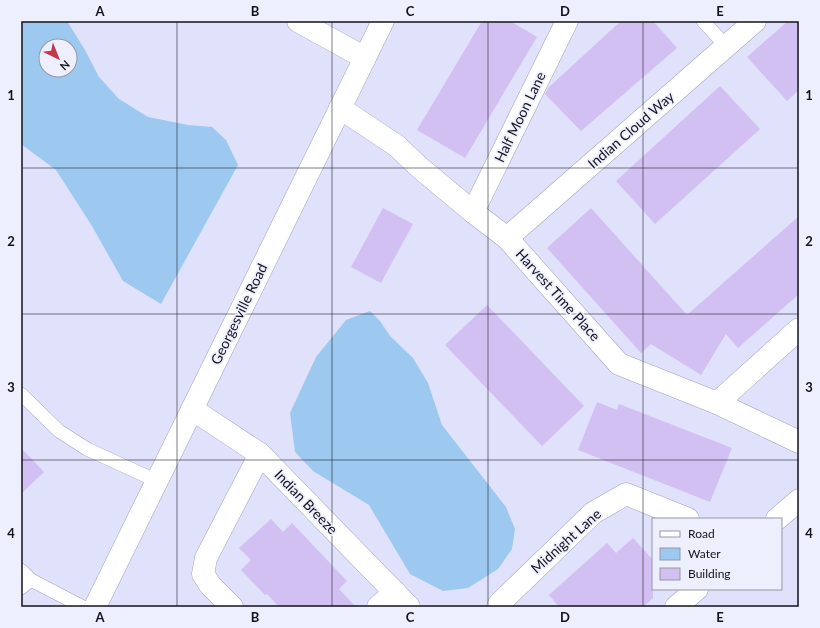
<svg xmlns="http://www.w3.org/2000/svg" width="820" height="628" font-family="Lato,sans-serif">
	<rect width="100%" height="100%" fill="#e0e1fa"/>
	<!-- water -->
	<g fill="#9dc9f0" fill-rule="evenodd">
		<path d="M21,21H67L85,50L99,77L119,99L148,117L188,125L212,127L226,140L238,165L161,304L123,281L92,226L56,170L21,144ZM46,46H70V70H46Z"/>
		<polygon points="370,311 380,321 390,336 413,358 428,383 442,425 506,507 515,529 512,549 498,569 468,588 443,591 410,574 369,505 313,471 295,452 290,413 316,357 346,320"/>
	</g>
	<!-- building -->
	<g fill="#d3c0f2">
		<polygon points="482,21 510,21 537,37 465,158 417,130"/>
		<polygon points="621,21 653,21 677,48 581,131 545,94 548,88"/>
		<polygon points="788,21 799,21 799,90 787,101 747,57"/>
		<polygon points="720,86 760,129 655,224 616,181"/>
		<polygon points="383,208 413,224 381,283 351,267"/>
		<polygon points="591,208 687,315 799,216 799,294 738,348 726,334 701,375 651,344 641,353 547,248"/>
		<polygon points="487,305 584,406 542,446 445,345"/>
		<polygon points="597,402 617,410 619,404 732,448 710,502 578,450"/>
		<polygon points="21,448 44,472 21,494"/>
		<polygon points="271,519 283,532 292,523 347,581 339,589 356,607 279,607 267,594 265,595 241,570 251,560 239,548"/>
		<polygon points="633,538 653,560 653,598 643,607 559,607 549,595 607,543 616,553"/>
	</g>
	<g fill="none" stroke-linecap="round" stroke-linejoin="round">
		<defs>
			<g id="service">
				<polyline points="703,21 726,46"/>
				<polyline points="21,394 59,431 87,449 157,481"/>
				<polyline points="21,570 31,580"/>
				<polyline points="21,588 31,580 83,607"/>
			</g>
			<g id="minor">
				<polyline points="298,21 365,58"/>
				<polyline points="340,108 397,146 419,167 473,212 507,238 619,364 717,403 799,442"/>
				<polyline points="473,212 567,21"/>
				<polyline points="507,238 755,21"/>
				<polyline points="717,403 799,329"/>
				<polyline points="192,409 260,454 409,607"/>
				<polyline points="777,519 799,500"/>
				<polyline points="95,607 383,21"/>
				<polyline points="232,607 210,585 203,574 206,558 260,454"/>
				<polyline points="378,607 395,592"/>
				<polyline points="498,607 499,604 593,513 626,494 688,519"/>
				<polyline points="676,607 697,589"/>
			</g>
		</defs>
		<!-- service casing -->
		<use href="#service" stroke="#a2a4c2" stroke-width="14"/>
		<!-- minor casing -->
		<use href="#minor" stroke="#a2a4c2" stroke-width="23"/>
		<!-- service -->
		<use href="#service" stroke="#fff" stroke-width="13"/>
		<!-- minor -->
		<use href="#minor" stroke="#fff" stroke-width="22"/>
	</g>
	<!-- grid -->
	<path fill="none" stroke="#12121d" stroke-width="1" stroke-opacity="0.55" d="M177,21V607M332,21V607M488,21V607M643,21V607M21,168H799M21,314H799M21,460H799"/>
	<g text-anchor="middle" stroke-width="3.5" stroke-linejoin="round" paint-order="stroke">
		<!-- street labels -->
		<g font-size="14" fill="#12121d" stroke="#eeeffc">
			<text transform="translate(520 117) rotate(-64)" y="5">Half Moon Lane</text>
			<text transform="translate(631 130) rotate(-41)" y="5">Indian Cloud Way</text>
			<text transform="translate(558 295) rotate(48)" y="5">Harvest Time Place</text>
			<text transform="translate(239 314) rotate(-64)" y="5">Georgesville Road</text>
			<text transform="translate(306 502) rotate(46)" y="5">Indian Breeze</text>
			<text transform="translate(566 541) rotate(-42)" y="5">Midnight Lane</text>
		</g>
	</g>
	<!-- border -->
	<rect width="820" height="628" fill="none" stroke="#eeeffc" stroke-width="44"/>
	<!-- legend -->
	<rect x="652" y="518" width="130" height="72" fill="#eeeffc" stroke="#9697a3"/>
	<rect x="660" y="531" width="20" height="6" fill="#ffffff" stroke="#9697a3"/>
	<text x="688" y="538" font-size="12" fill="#12121d">Road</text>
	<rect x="660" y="548" width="20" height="12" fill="#9dc9f0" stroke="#9697a3"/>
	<text x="688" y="558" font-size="12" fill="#12121d">Water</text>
	<rect x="660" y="568" width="20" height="12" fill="#d3c0f2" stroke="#9697a3"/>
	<text x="688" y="578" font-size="12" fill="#12121d">Building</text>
	<!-- north arrow -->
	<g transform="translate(58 58) rotate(137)"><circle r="19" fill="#eeeffc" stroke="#9697a3"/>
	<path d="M0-3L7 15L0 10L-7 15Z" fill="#c6354b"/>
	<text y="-6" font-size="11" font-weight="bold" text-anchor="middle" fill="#12121d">N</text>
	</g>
	<rect x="22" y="22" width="776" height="584" fill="none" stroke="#12121d" stroke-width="1.5"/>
	<g font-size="13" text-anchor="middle" font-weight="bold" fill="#12121d">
		<text x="100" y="16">A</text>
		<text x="255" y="16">B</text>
		<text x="410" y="16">C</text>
		<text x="565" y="16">D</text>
		<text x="720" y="16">E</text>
		<text x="11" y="100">1</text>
		<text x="809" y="100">1</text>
		<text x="11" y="246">2</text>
		<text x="809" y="246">2</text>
		<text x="11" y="392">3</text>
		<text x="809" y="392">3</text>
		<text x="11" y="538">4</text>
		<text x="809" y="538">4</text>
		<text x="100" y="622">A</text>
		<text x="255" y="622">B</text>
		<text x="410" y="622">C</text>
		<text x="565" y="622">D</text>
		<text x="720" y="622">E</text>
	</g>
</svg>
